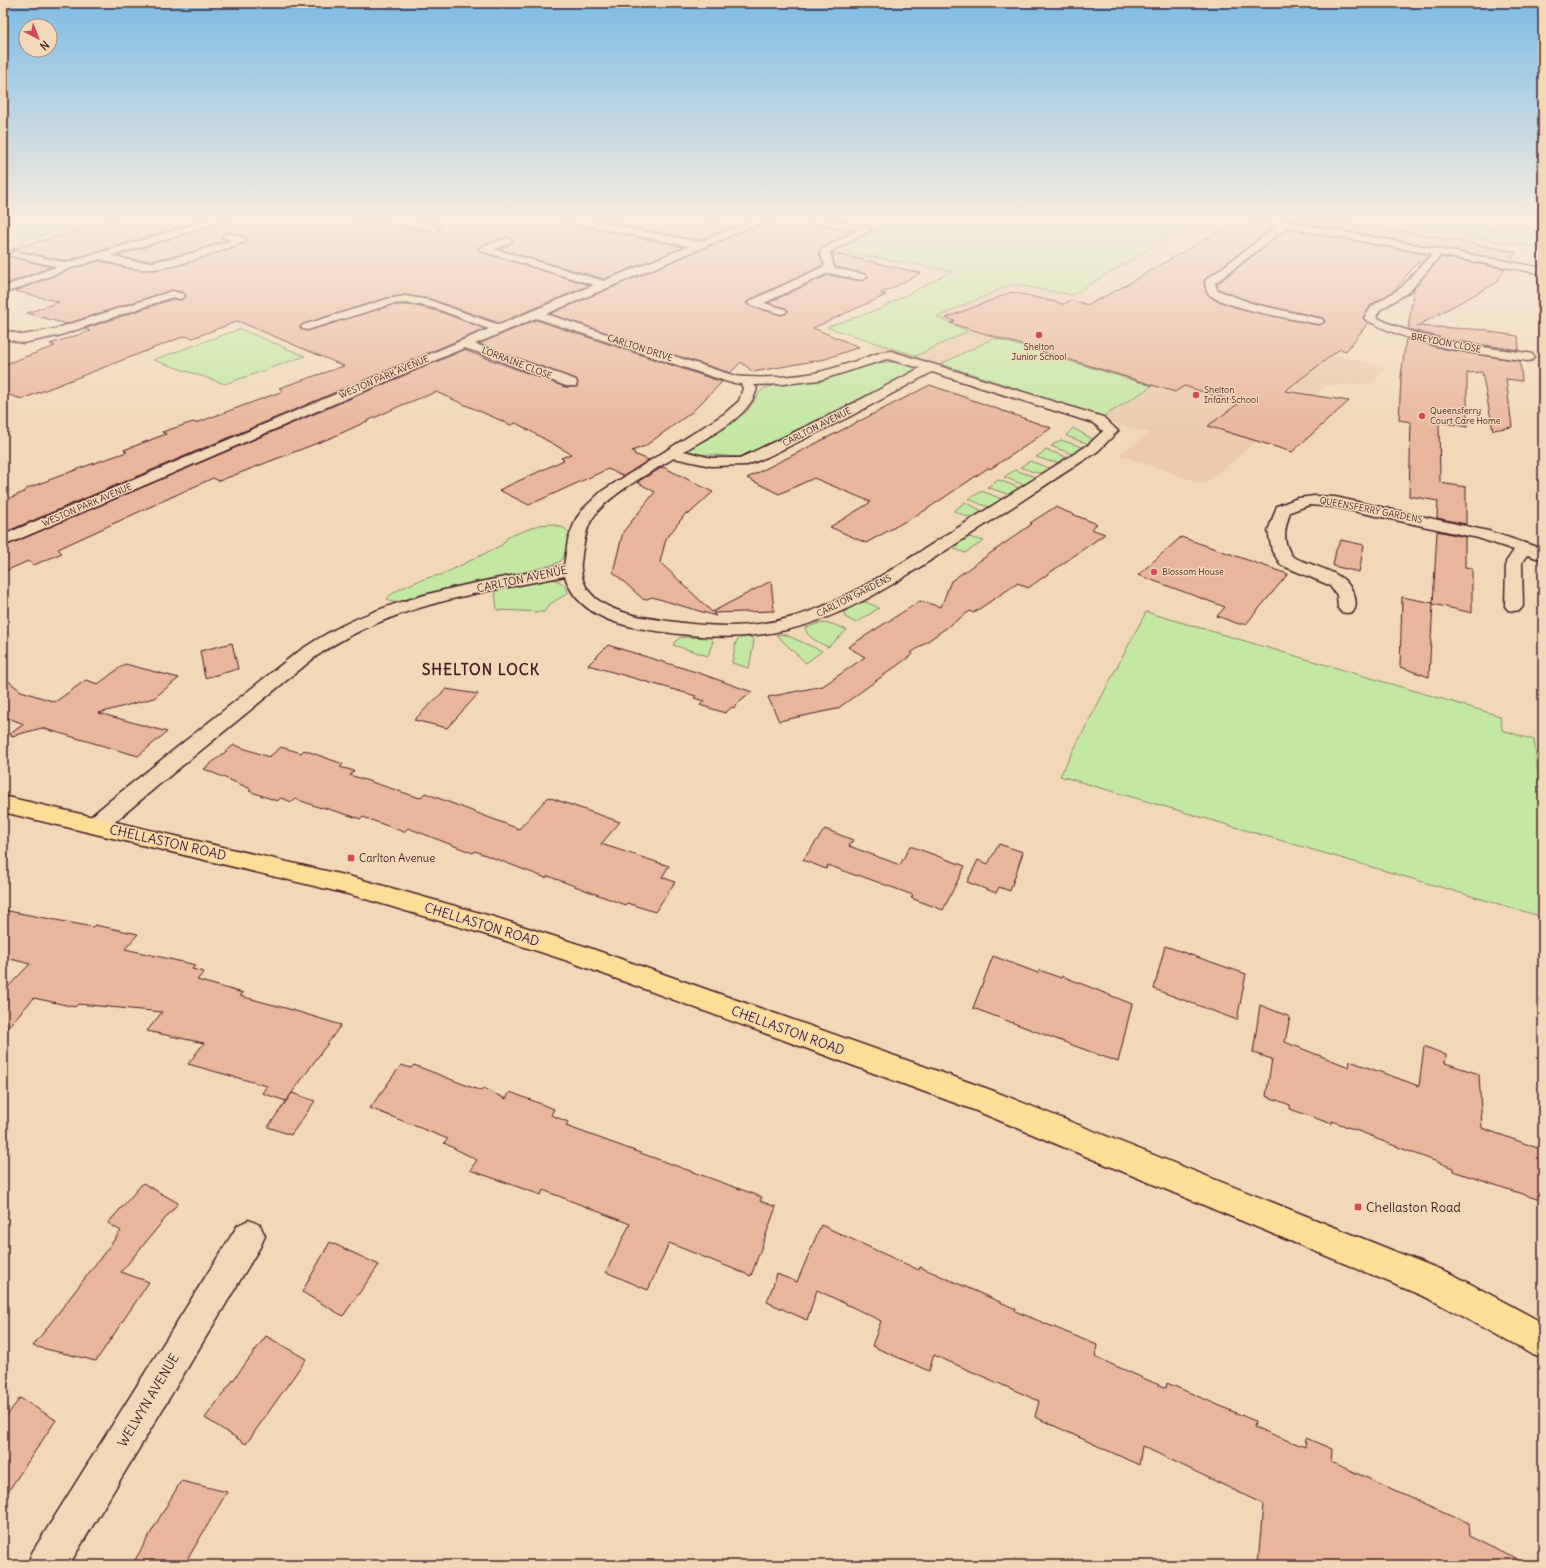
<svg xmlns="http://www.w3.org/2000/svg" width="1546" height="1568" font-family="Delius,sans-serif">
	<rect width="100%" height="100%" fill="#f0d8b8"/>
	<filter id="ink" filterUnits="userSpaceOnUse"><feTurbulence type="fractalNoise" baseFrequency=".025" numOctaves="2"/><feDisplacementMap in="SourceGraphic" scale="8" xChannelSelector="R" yChannelSelector="G"/><feConvolveMatrix kernelMatrix="1 2 1 2 8 2 1 2 1" color-interpolation-filters="sRGB"/></filter>
	<g filter="url(#ink)">
		<!-- built -->
		<polygon fill="#ebcaad" points="1024,278 1203,323 1387,367 1372,383 1326,386 1204,484 1119,455 1150,433 1126,427 1060,405 869,347"/>
		<!-- green -->
		<g fill="#c3e8a2" stroke="#868466">
			<polygon points="3,218 86,218 34,234 14,237 14,240 3,243"/>
			<polygon points="95,218 146,218 174,224 197,218 207,218 133,240 118,219 103,220 74,229 77,230 22,247 23,248 14,251 14,247 27,239"/>
			<polygon points="899,218 1142,218 1180,224 1185,228 1072,295 1012,284 937,317 968,331 916,356 827,327 880,309 952,271 849,253 843,249"/>
			<polygon points="1357,218 1426,218 1543,239 1543,248"/>
			<polygon points="240,329 305,356 225,384 153,360"/>
			<polygon points="994,338 1152,386 1103,417 941,364"/>
			<polygon points="887,362 902,363 920,369 743,456 738,457 697,454 692,452 691,450 692,446 746,412 761,391 765,388 777,385 827,378 864,365"/>
			<polygon points="1073,428 1094,440 1089,444 1066,436"/>
			<polygon points="1061,440 1085,448 1075,455 1051,446"/>
			<path d="M1047,450L1069,458C1056,466 1050,461 1036,457Z"/>
			<path d="M1030,461L1052,469C1041,477 1032,471 1020,467Z"/>
			<path d="M1015,470L1038,478C1025,489 1018,482 1004,477Z"/>
			<polygon points="999,480 1020,488 1022,490 1010,495 987,487"/>
			<path d="M982,491L1004,500C988,511 986,506 969,499Z"/>
			<path d="M965,502L984,512C970,520 968,517 954,511Z"/>
			<path d="M551,524L564,528L571,535C568,542 566,555 561,561C554,568 464,585 448,589C436,592 394,609 387,599C393,589 429,576 441,575L502,545L508,537L539,525Z"/>
			<polygon points="969,537 984,541 965,553 955,549 955,546"/>
			<path d="M553,579C560,581 566,585 568,593L550,604L544,612L497,610L495,591L515,585Z"/>
			<polygon points="860,602 866,602 879,608 856,623 845,617 844,612"/>
			<polygon points="1146,612 1500,716 1502,730 1534,740 1543,816 1543,917 1060,776"/>
			<path d="M820,623L833,624L847,630L828,647C819,642 807,638 805,628Z"/>
			<polygon points="779,634 786,635 822,651 806,663 776,635"/>
			<polygon points="685,637 710,638 713,641 708,656 673,645 679,638"/>
			<polygon points="751,637 754,641 749,668 732,663 736,642 740,638"/>
		</g>
		<!-- building -->
		<g fill="#e9b59c" stroke="#4a1f2b">
			<polygon points="120,218 210,218 66,261 14,250 9,254 11,257 51,267 3,285 3,252"/>
			<polygon points="230,218 361,218 355,222 361,226 376,222 435,232 441,229 436,224 403,218 556,218 562,222 684,247 604,279 499,249 513,242 511,238 507,237 481,246 478,249 481,252 590,285 499,323 430,299 405,295 387,298 303,324 300,328 307,331 392,305 404,305 416,306 441,312 485,329 3,533 3,501 24,492 28,488 86,466 127,452 124,450 166,434 162,432 193,422 196,423 283,391 279,388 344,366 238,321 193,338 185,336 22,399 3,393 3,365 55,346 50,344 90,331 84,329 173,299 181,300 186,296 184,293 172,290 66,324 27,313 59,302 15,291 71,269 100,261 129,269 154,270 181,265 245,243 248,240 246,237 227,232 221,236 223,239 227,240 189,253 153,260 137,260 117,256 227,221"/>
			<polygon points="584,218 685,218 734,226 699,240"/>
			<polygon points="774,218 797,218 803,222 853,231 820,249 819,252 823,265 749,300 746,303 750,306 781,315 786,314 788,310 785,308 768,303 828,275 862,281 868,277 866,274 835,267 832,253 921,273 881,294 886,295 813,328 859,347 825,359 753,372 741,362 730,373 550,314 749,229 753,230 753,228 771,221"/>
			<polygon points="1292,218 1361,225 1437,237 1516,252 1510,261 1289,220"/>
			<polygon points="1232,223 1270,230 1205,279 1204,282 1206,293 1213,299 1241,309 1318,325 1325,322 1323,318 1254,303 1218,289 1217,284 1287,229 1429,255 1418,267 1419,260 1395,290 1371,305 1363,318 1368,323 1346,351 1340,349 1285,391 1349,401 1292,452 1208,426 1239,403 1184,386 1175,392 950,323 955,321 946,318 1012,292 1064,304 1071,300 1088,305 1126,285"/>
			<polygon points="1441,257 1505,269 1496,283 1417,326 1488,330 1490,332 1518,336 1519,350 1451,340 1408,329 1414,288"/>
			<polygon points="536,320 722,382 692,412 645,446 632,451 635,453 634,454 649,460 624,476 608,469 529,505 499,490 564,460 561,458 571,454 516,423 511,425 436,392 402,405 333,437 219,481 213,478 58,549 62,553 34,565 28,561 3,572 3,547 464,350 565,387 577,387 578,383 576,379 479,344"/>
			<polygon points="1406,339 1445,349 1520,361 1522,381 1506,379 1512,427 1493,430 1482,372 1467,373 1467,427 1439,422 1440,483 1466,487 1466,524 1437,518 1438,501 1409,496 1411,422 1399,420 1401,376"/>
			<polygon points="930,385 1051,428 1021,449 990,469 988,468 924,511 866,543 830,527 871,502 814,478 779,494 747,478 797,453"/>
			<polygon points="663,467 713,492 689,514 686,513 666,539 660,562 712,612 771,581 774,611 713,613 716,616 652,597 644,600 613,572 623,532 655,492 637,482"/>
			<polygon points="1055,507 1097,524 1091,529 1105,534 1028,588 1018,583 973,613 970,611 911,653 913,654 837,709 779,721 768,697 823,686 865,657 848,647 920,601 941,607 951,581 1032,524 1030,523"/>
			<polygon points="1437,531 1465,537 1465,567 1472,568 1472,613 1433,604"/>
			<polygon points="1181,537 1288,574 1246,624 1239,624 1217,616 1225,607 1138,575"/>
			<polygon points="1341,540 1364,545 1359,572 1333,566 1336,550"/>
			<polygon points="1402,597 1433,603 1429,677 1400,667"/>
			<polygon points="232,643 238,669 205,678 200,651"/>
			<polygon points="608,645 699,673 752,692 736,705 734,708 732,707 725,713 700,705 704,701 694,698 696,696 588,665"/>
			<polygon points="125,664 179,678 154,698 99,713 167,732 138,756 42,728 12,736 10,734 24,724 3,716 3,677 21,691 55,702 86,680 98,684"/>
			<polygon points="446,689 478,694 447,728 414,720"/>
			<polygon points="234,745 269,757 281,747 301,753 304,750 343,764 340,767 354,771 350,775 420,798 425,793 519,829 548,797 620,822 601,844 669,866 662,877 675,882 655,912 627,903 625,905 548,876 546,878 475,851 473,853 408,828 404,832 363,817 361,819 322,807 321,808 296,799 292,802 281,798 277,801 249,791 251,789 204,769"/>
			<polygon points="825,829 853,840 849,846 900,865 910,846 965,866 943,910 911,898 913,895 858,875 857,876 828,865 826,869 803,860"/>
			<polygon points="999,844 1023,852 1010,891 999,887 996,893 967,882 978,860 988,864"/>
			<polygon points="3,910 93,927 95,925 138,934 125,949 196,965 192,969 204,972 197,980 243,993 240,996 289,1009 341,1025 286,1101 262,1093 267,1086 188,1064 204,1043 147,1031 162,1012 78,1004 75,1007 34,998 3,1032 3,992 30,964 3,957"/>
			<polygon points="1165,946 1246,974 1237,1020 1154,989"/>
			<polygon points="993,956 1038,973 1039,970 1061,978 1062,976 1132,1004 1118,1062 973,1008"/>
			<polygon points="1260,1005 1290,1017 1285,1042 1349,1067 1350,1061 1419,1086 1424,1046 1446,1055 1445,1063 1479,1074 1482,1128 1543,1150 1543,1201 1453,1171 1453,1168 1382,1141 1382,1140 1332,1121 1332,1124 1290,1109 1290,1105 1266,1096 1272,1059 1253,1053"/>
			<polygon points="401,1065 411,1068 414,1065 481,1091 483,1088 506,1099 510,1092 554,1109 551,1115 568,1122 566,1126 762,1197 760,1201 776,1207 751,1276 669,1243 648,1290 606,1272 630,1224 543,1190 541,1195 470,1170 477,1160 444,1143 448,1139 370,1108"/>
			<polygon points="292,1093 315,1101 291,1135 268,1127"/>
			<polygon points="143,1183 178,1203 121,1272 149,1282 96,1361 33,1346 121,1231 108,1223"/>
			<polygon points="821,1225 919,1270 920,1267 1016,1309 1015,1311 1097,1345 1095,1357 1166,1388 1167,1383 1255,1421 1254,1427 1305,1447 1306,1438 1332,1449 1331,1462 1469,1523 1470,1536 1528,1565 1258,1565 1263,1504 1142,1446 1139,1465 1035,1417 1039,1401 934,1355 929,1371 872,1346 881,1321 817,1290 807,1320 767,1302 777,1274 797,1282"/>
			<polygon points="330,1242 379,1265 343,1316 302,1292"/>
			<polygon points="266,1336 306,1359 246,1444 205,1418"/>
			<polygon points="20,1398 56,1420 3,1499 3,1421"/>
			<polygon points="181,1481 227,1492 184,1565 132,1565"/>
		</g>
		<g fill="none" stroke-linecap="round" stroke-linejoin="round">
			<defs>
				<g id="street">
					<polygon points="364,218 394,218 435,225 440,228 435,231 376,220 361,225 358,224 356,222"/>
					<path d="M557,218H576L699,242L759,218H773L771,220L753,226L546,314L735,376C758,379 797,377 819,372C840,367 861,359 882,352L891,351L1103,417L1118,431L1098,451C1047,484 996,518 945,551C895,583 845,617 786,630C738,641 692,637 644,629C612,624 575,611 565,576C479,593 388,605 314,658L161,783L104,831L96,833L88,831L85,825L88,819L107,803L291,657C370,597 470,584 564,566L568,540L576,519L584,508L602,491L724,414L739,401L743,388L741,384L728,382L536,318L475,344L576,380L577,383L576,386H566L477,352L464,348L3,546V535L489,329C458,318 425,299 392,304L307,330L303,329L301,327L303,325L387,299L405,296L429,300L499,325L594,285L481,251L479,249L481,247L507,238L510,239L512,241L510,243L494,249L604,281L689,246L562,221ZM887,359L920,368L839,411L740,458H711L684,451C709,436 750,418 757,388L754,385L784,384L820,380ZM932,372L1093,423L1103,431L1088,445C1034,479 980,514 926,548C883,575 839,605 789,618C749,629 709,627 668,621C638,617 583,610 581,569C580,564 582,559 582,554C584,543 586,529 592,519C607,495 650,473 674,458L711,466L747,465L767,457L849,417Z"/>
					<polygon points="798,218 819,218 869,227 871,229 869,231 830,252 834,268 866,275 867,277 862,280 828,273 764,303 785,309 787,311 785,313 781,314 750,305 748,303 750,301 825,266 820,252 821,250 857,230 803,221"/>
					<path d="M1286,221L1289,222L1291,224L1289,226L1215,283L1217,290L1254,304L1322,319L1324,321L1322,323L1318,324C1297,320 1218,307 1207,292L1205,282L1206,280L1283,222Z"/>
					<path d="M227,233L245,238L247,240L245,242C214,252 174,271 141,269C126,268 111,262 96,258L95,256L100,253L137,262H153L189,254L232,240L224,238L222,236Z"/>
					<path d="M1439,248L1444,251L1410,291L1380,310L1376,317C1424,342 1476,346 1528,353L1532,354L1534,357L1532,360L1528,361C1472,353 1417,347 1366,320L1364,318L1372,306L1402,287L1436,249Z"/>
					<polygon points="15,251 71,264 72,266 67,269 11,256 10,254"/>
					<polygon points="172,291 184,294 185,296 180,299 173,297 58,336 23,343 3,338 3,330 23,335 55,329"/>
					<path d="M1314,496L1335,497L1488,531L1543,549V560L1527,555L1522,562L1523,606L1520,610L1514,611L1508,610L1505,606L1506,562L1514,550L1478,538L1335,507L1309,505L1290,512C1285,529 1281,541 1293,557C1308,564 1326,568 1340,577C1350,583 1361,601 1353,612L1347,613L1341,612L1338,608L1337,595L1329,585L1281,565L1272,551L1268,531L1277,506L1298,498Z"/>
					<polygon points="249,1220 260,1225 265,1236 260,1247 69,1565 27,1565 33,1551 238,1225"/>
				</g>
				<g id="secondary">
					<polygon points="215,218 229,218 227,220 71,268 3,294 3,287 63,264"/>
					<polygon points="1246,218 1266,218 1543,268 1543,274 1251,221"/>
				</g>
				<polygon id="primary" points="3,796 352,877 494,917 584,946 991,1090 1454,1275 1543,1323 1543,1359 1531,1354 1430,1299 974,1110 568,961 494,937 352,895 3,812"/>
			</defs>
			<!-- street casing -->
			<use href="#street" stroke="#4a1f2b" stroke-width="3"/>
			<!-- secondary casing -->
			<use href="#secondary" stroke="#4a1f2b" stroke-width="3"/>
			<!-- primary casing -->
			<use href="#primary" stroke="#4a1f2b" stroke-width="3"/>
			<!-- street -->
			<use href="#street" fill="#f0d8b8" fill-rule="evenodd"/>
			<!-- secondary -->
			<use href="#secondary" fill="#f0d8b8" fill-rule="evenodd"/>
			<!-- primary -->
			<use href="#primary" fill="#fdde96" fill-rule="evenodd"/>
		</g>
	</g>
	<!-- sky -->
	<linearGradient id="sky" x2="0" y2="1"><stop stop-color="#7dbce4"/><stop offset="0.5" stop-color="#f8eddf"/><stop offset="1" stop-color="#f8eddf" stop-opacity="0"/></linearGradient>
	<rect width="1546" height="437" fill="url(#sky)"/>
	<!-- markers -->
	<g fill="#d1495b" stroke="#f0d8b8" stroke-width="1.5">
		<circle cx="1039" cy="335" r="4"/>
		<circle cx="1196" cy="395" r="4"/>
		<circle cx="1422" cy="416" r="4"/>
		<circle cx="1154" cy="572" r="4"/>
		<rect x="347" y="854" width="8" height="8" rx="2"/>
		<rect x="1354" y="1203" width="8" height="8" rx="2"/>
	</g>
	<g text-anchor="middle" stroke-width="3" stroke-linejoin="round" paint-order="stroke">
		<!-- far-street labels -->
		<g font-size="9" fill="#4a1f2b" stroke="#f0d8b8">
			<text transform="translate(1446 343) rotate(11)" y="3">BREYDON CLOSE</text>
			<text transform="translate(640 348) rotate(18)" y="3">CARLTON DRIVE</text>
			<text transform="translate(517 363) rotate(21)" y="3">LORRAINE CLOSE</text>
			<text transform="translate(384 377) rotate(-23)" y="3">WESTON PARK AVENUE</text>
			<text transform="translate(817 427) rotate(-27)" y="3">CARLTON AVENUE</text>
			<text transform="translate(87 505) rotate(-23)" y="3">WESTON PARK AVENUE</text>
			<text transform="translate(1371 510) rotate(11)" y="3">QUEENSFERRY GARDENS</text>
			<text transform="translate(854 596) rotate(-27)" y="3">CARLTON GARDENS</text>
		</g>
		<!-- far-poi labels -->
		<g font-size="9" fill="#4a1f2b" stroke="#f0d8b8" text-anchor="start">
			<text x="1039" y="350" text-anchor="middle">Shelton<tspan x="1039" dy="10">Junior School</tspan></text>
			<text x="1204" y="393">Shelton<tspan x="1204" dy="10">Infant School</tspan></text>
			<text x="1430" y="414">Queensferry<tspan x="1430" dy="10">Court Care Home</tspan></text>
			<text x="1162" y="575">Blossom House</text>
		</g>
		<!-- street labels -->
		<g font-size="11" fill="#4a1f2b" stroke="#f0d8b8">
			<text transform="translate(522 579) rotate(-12)" y="4">CARLTON AVENUE</text>
		</g>
		<!-- poi labels -->
		<g font-size="11" fill="#4a1f2b" stroke="#f0d8b8" text-anchor="start">
			<text x="359" y="862">Carlton Avenue</text>
		</g>
		<!-- near-street labels -->
		<g font-size="13" fill="#4a1f2b" stroke="#f0d8b8">
			<text transform="translate(168 842) rotate(13)" y="5">CHELLASTON ROAD</text>
			<text transform="translate(482 924) rotate(17)" y="5">CHELLASTON ROAD</text>
			<text transform="translate(788 1030) rotate(20)" y="5">CHELLASTON ROAD</text>
			<text transform="translate(148 1400) rotate(-59)" y="5">WELWYN AVENUE</text>
		</g>
		<!-- near-poi labels -->
		<g font-size="13" fill="#4a1f2b" stroke="#f0d8b8" text-anchor="start">
			<text x="1366" y="1212">Chellaston Road</text>
		</g>
		<!-- district labels -->
		<g font-size="15" font-weight="bold" letter-spacing="1" fill="#4a1f2b" stroke="#f0d8b8">
			<text x="481" y="675">SHELTON LOCK</text>
		</g>
	</g>
	<!-- margin -->
	<rect width="1546" height="1568" fill="none" stroke="#f0d8b8" stroke-width="16"/>
	<rect x="8" y="8" width="1530" height="1552" fill="none" stroke="#4a1f2b" stroke-width="1.5" filter="url(#ink)"/>
	<!-- north arrow -->
	<g transform="translate(38 38) rotate(138)"><circle r="19" fill="#f0d8b8" stroke="#ae8e80"/>
	<path d="M0-3L7 15L0 10L-7 15Z" fill="#d1495b"/>
	<text y="-6" font-size="11" font-weight="bold" text-anchor="middle" fill="#4a1f2b">N</text>
	</g>
</svg>
